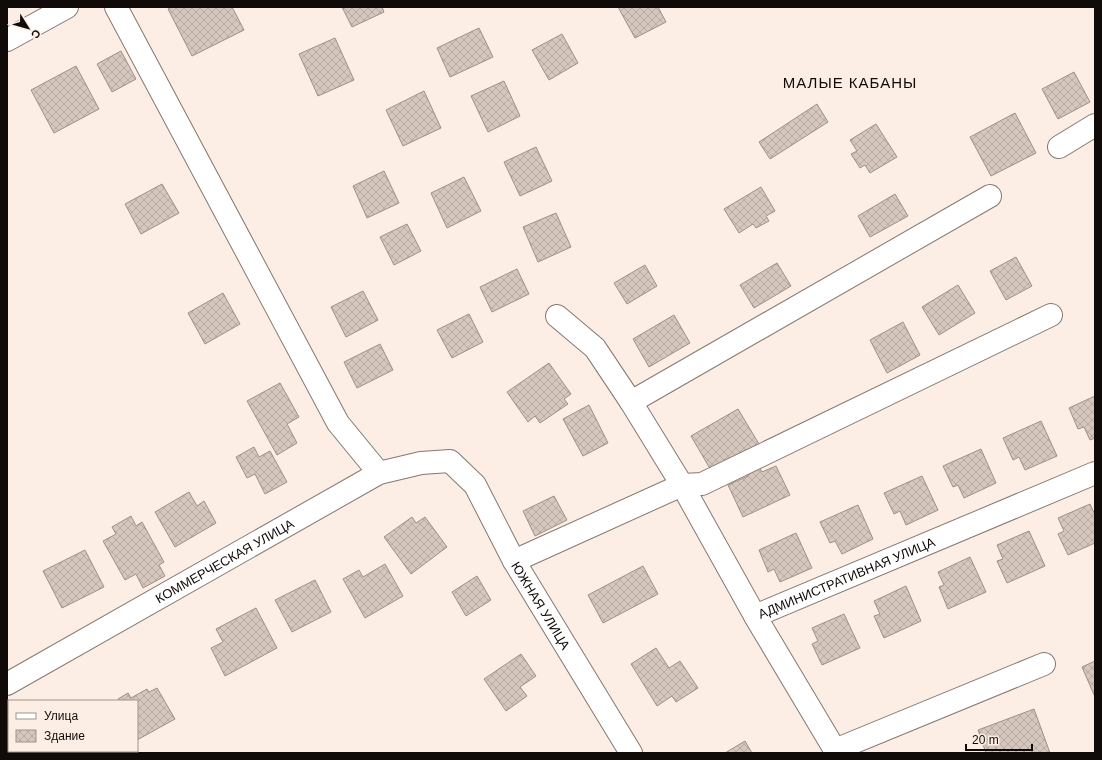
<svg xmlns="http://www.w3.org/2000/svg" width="1102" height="760" font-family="Arial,sans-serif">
	<defs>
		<pattern id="building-cross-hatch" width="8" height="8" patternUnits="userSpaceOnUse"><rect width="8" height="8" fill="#d5c7be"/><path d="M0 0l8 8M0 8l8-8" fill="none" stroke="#b6aaa2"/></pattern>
	</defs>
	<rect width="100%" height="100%" fill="#fceee4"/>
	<!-- building -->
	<g fill="url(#building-cross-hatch)" stroke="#9e9088">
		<polygon points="172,7 232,7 244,30 192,56 168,9"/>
		<polygon points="342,7 382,7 384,12 352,27"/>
		<polygon points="618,7 658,7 666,22 635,38"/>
		<polygon points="479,28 493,57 450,77 437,48"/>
		<polygon points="562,34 578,63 549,80 532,50"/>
		<polygon points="335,38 354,80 318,96 299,54"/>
		<polygon points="121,51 136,79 112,92 97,64"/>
		<polygon points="76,66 99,109 54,133 31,90"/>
		<polygon points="1074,72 1090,102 1058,119 1042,89"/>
		<polygon points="504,81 520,116 488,132 471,96"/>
		<polygon points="424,91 441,128 403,146 386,110"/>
		<polygon points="817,104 828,122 770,159 759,142"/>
		<polygon points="1015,113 1036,153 991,176 970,137"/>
		<polygon points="876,124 897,157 870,173 865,165 860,168 851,154 857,151 850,140"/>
		<polygon points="536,147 552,181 520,196 504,162"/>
		<polygon points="384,171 399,203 367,218 353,186"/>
		<polygon points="464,177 481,211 447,228 431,193"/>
		<polygon points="162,184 179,213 141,234 125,204"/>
		<polygon points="761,187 775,211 766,216 769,221 756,228 753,224 739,233 724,209"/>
		<polygon points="895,194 908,216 870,237 858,216"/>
		<polygon points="556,213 571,247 538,262 523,227"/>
		<polygon points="407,224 421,251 394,265 380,237"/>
		<polygon points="1016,257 1032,286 1006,300 990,271"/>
		<polygon points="777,263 791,286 754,308 740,285"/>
		<polygon points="645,265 657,286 627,304 614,283"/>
		<polygon points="517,269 529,294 492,312 480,287"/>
		<polygon points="958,285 975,313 939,335 922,307"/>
		<polygon points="363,291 378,320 346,337 331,307"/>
		<polygon points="223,293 240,324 205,344 188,313"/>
		<polygon points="469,314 483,342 452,358 437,330"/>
		<polygon points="674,315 690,343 649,367 633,339"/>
		<polygon points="903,322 920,355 887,373 870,340"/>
		<polygon points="380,344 393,370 357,388 344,362"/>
		<polygon points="549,363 571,394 564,399 568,404 540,423 535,416 528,422 507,392"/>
		<polygon points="280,383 299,417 287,424 297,443 277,455 247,401"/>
		<polygon points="1095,396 1095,438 1090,440 1084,427 1078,429 1069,408"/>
		<polygon points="589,405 608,443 583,456 563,419"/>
		<polygon points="738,409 759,444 712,472 691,436"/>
		<polygon points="1041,421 1057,456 1025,470 1019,457 1013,460 1003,438"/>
		<polygon points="254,447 259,457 270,451 287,482 265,494 255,474 247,478 236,457"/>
		<polygon points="981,449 996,483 964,498 958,485 953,487 943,466"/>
		<polygon points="776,466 790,495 743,517 728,485 748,476 746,473 759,467 762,472"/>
		<polygon points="922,476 938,510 906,525 900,511 894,514 884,493"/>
		<polygon points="189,492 197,506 204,501 216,523 175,547 155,512"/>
		<polygon points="554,496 567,520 535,536 523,511"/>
		<polygon points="1090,504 1095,515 1095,543 1068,555 1058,534 1064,531 1058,518"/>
		<polygon points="858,505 873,539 842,554 835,541 830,543 820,522"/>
		<polygon points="131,516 136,526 142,522 164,562 159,565 165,576 143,588 136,574 125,580 103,541 116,534 112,527"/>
		<polygon points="412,517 416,523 425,517 447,547 411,574 384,537"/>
		<polygon points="1029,531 1045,566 1007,583 997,561 1003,559 997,545"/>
		<polygon points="796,533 812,568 780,582 774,569 768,572 759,550"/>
		<polygon points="85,550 104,587 62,608 43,571"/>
		<polygon points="970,557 986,592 948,609 939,587 944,585 938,572"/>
		<polygon points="385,564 403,596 365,618 343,579 359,570 363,577"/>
		<polygon points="643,566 658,594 603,623 588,595"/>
		<polygon points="477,576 491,600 466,616 452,592"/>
		<polygon points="315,580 331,612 292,632 275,600"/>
		<polygon points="906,586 921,621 884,638 874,616 880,614 874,601"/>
		<polygon points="256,608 277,648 225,676 211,648 223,642 216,629"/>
		<polygon points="844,614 860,648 822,665 812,644 818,641 812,628"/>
		<polygon points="656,648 669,668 680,661 698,688 676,702 672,696 657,706 631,664"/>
		<polygon points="521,654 536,676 520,687 527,696 506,711 484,679"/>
		<polygon points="1095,661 1095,697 1082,667"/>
		<polygon points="157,688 175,719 137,740 137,701 119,701 118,699 128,693 131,698 147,689 149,692"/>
		<polygon points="1034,709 1050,753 986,753 978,730"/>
		<polygon points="9,737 9,751 30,751 31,753 7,753 7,738"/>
		<polygon points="745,741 752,753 725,753"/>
		<polygon points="42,751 65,751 61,753 43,753"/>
	</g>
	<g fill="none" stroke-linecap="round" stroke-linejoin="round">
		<defs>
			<g id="minor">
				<polyline points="116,7 338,423 379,473"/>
				<polyline points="7,40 67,7"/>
				<polyline points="1059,147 1095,125"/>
				<path id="s1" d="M557,316L595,348L631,402L682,485L755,616L1095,473"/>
				<polyline points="631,402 990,196"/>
				<polyline points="514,561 682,485 702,484 1051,315"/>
				<polyline points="755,616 835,750 1044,664"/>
				<path id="s2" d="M7,684L379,473L421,463L450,461L475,485L514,561L631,753"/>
			</g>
		</defs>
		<!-- minor casing -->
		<use href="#minor" stroke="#857870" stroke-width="24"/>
		<!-- minor -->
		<use href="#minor" stroke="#fff" stroke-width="22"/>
	</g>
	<g text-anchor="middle" stroke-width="4" stroke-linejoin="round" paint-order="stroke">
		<!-- street labels -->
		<g font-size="13" fill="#100b08" stroke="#fceee4">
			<text dy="5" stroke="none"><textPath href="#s2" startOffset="250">КОММЕРЧЕСКАЯ УЛИЦА</textPath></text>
			<text dy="5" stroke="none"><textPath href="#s1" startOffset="461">АДМИНИСТРАТИВНАЯ УЛИЦА</textPath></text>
			<text dy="5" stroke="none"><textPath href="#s2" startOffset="672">ЮЖНАЯ УЛИЦА</textPath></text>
		</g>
		<!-- quarter labels -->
		<g font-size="15" letter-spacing="1" fill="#100b08" stroke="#fceee4">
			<text x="850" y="88">МАЛЫЕ КАБАНЫ</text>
		</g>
	</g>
	<!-- border -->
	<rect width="1102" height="760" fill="none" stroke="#100b08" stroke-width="16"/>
	<!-- legend -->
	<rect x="8" y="700" width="130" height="52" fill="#fceee4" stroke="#9e938c"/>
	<rect x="16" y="713" width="20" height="6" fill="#ffffff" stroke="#9e938c"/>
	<text x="44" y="720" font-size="12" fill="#100b08">Улица</text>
	<rect x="16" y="730" width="20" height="12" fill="url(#building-cross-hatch)" stroke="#9e938c"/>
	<text x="44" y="740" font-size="12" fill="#100b08">Здание</text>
	<!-- north arrow -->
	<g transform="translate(28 28) rotate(127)" stroke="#fceee4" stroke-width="3" paint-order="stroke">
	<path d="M0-3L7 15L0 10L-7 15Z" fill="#100b08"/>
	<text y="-6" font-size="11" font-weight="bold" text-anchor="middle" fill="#100b08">С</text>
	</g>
	<!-- scale -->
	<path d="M966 744v6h66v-6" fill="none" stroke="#100b08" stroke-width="2"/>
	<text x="972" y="744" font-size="12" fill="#100b08" stroke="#fceee4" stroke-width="3" paint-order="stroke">20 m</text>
</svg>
